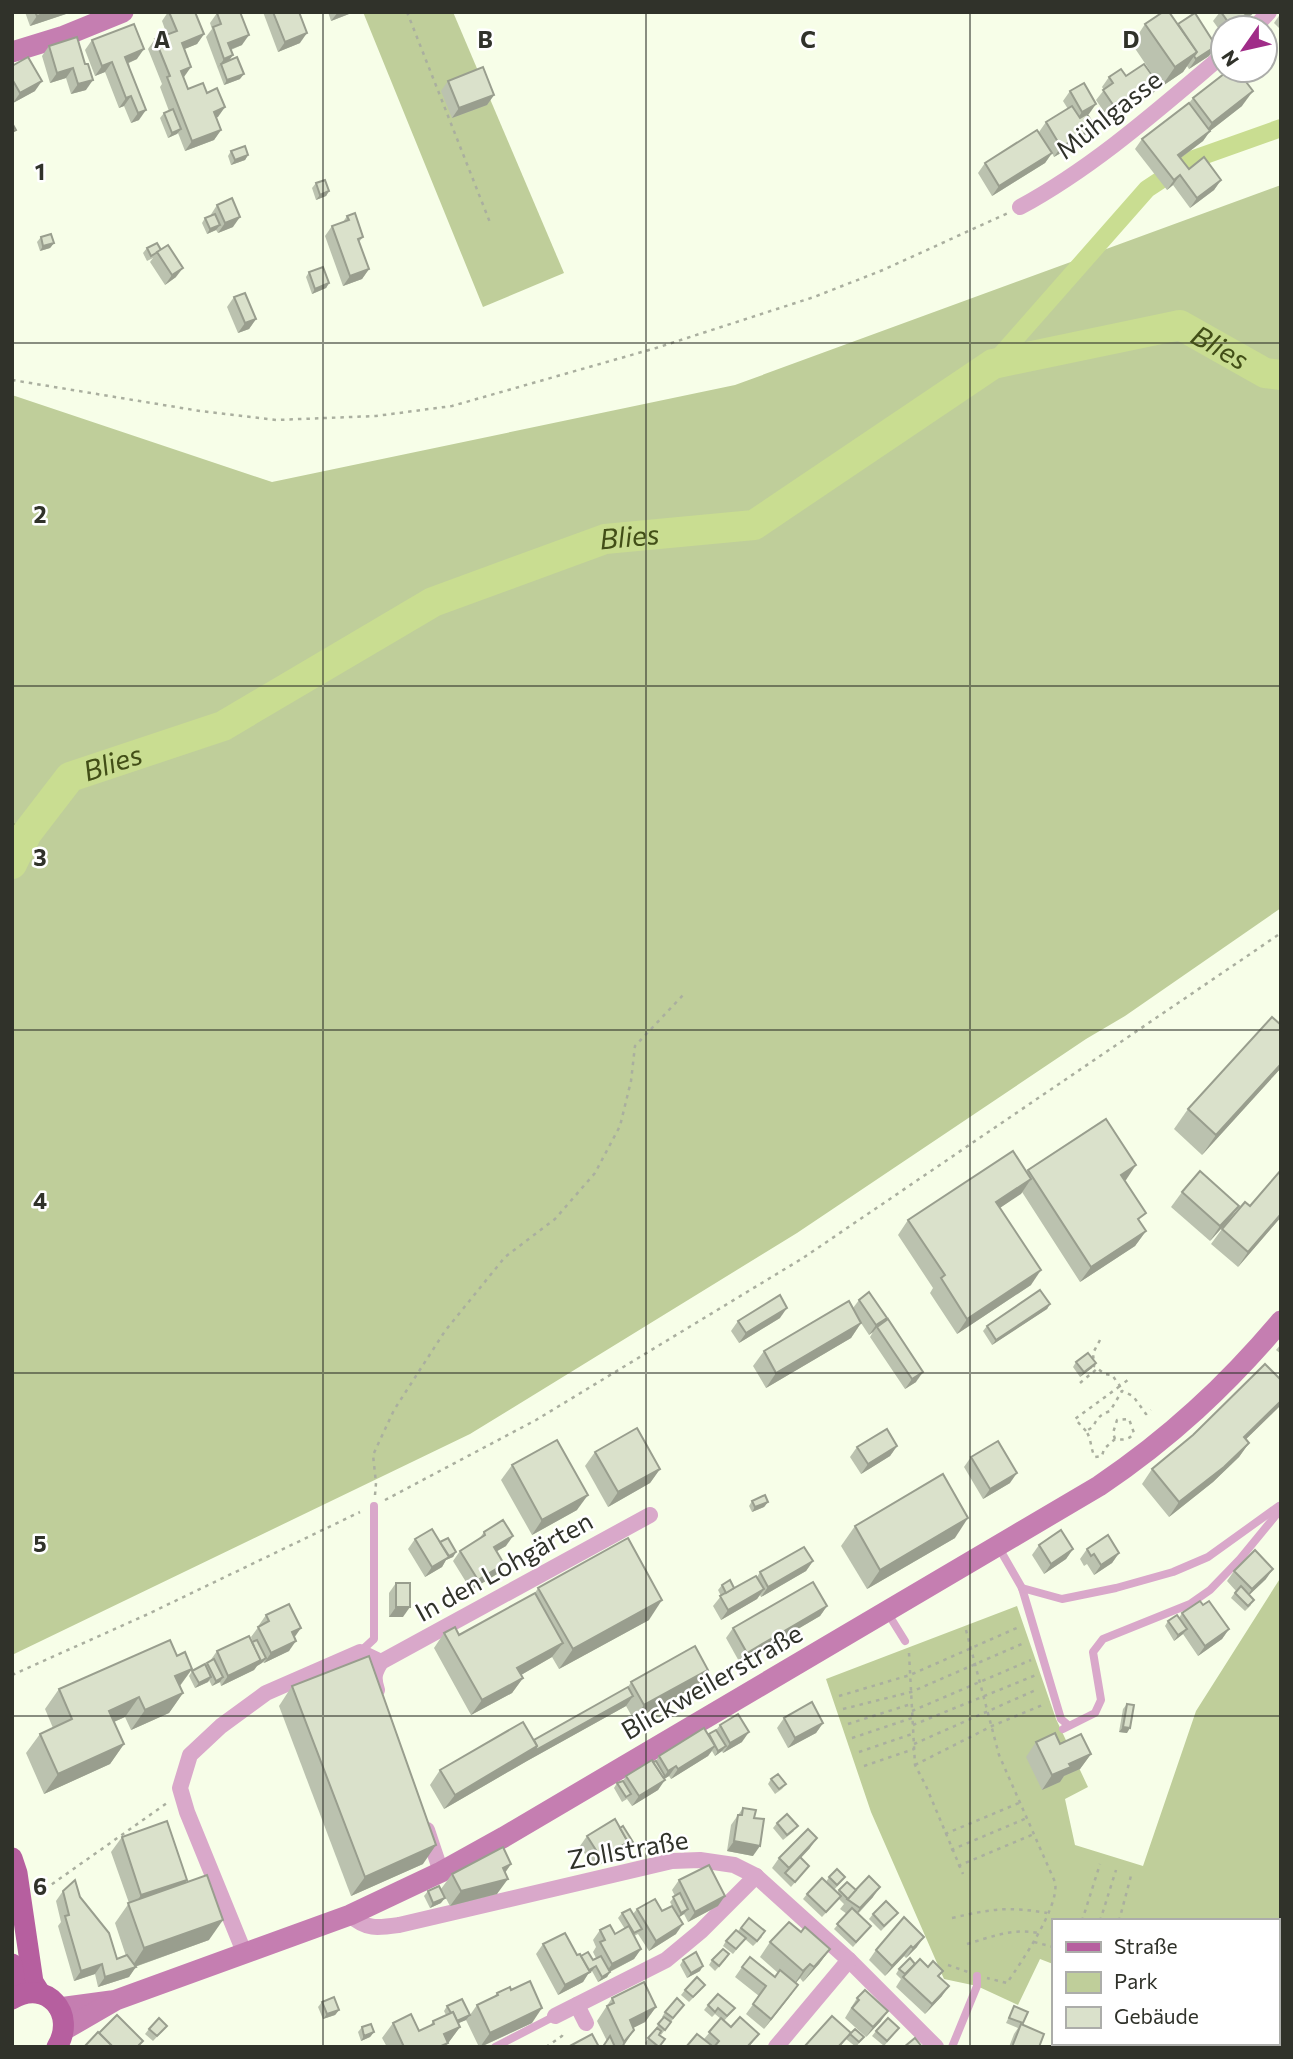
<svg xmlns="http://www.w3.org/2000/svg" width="1293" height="2059" font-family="Commissioner,sans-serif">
	<rect width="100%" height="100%" fill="#f7fee8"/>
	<!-- green -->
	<g fill="#bfce9a">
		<polygon points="363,12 453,12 564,273 483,307"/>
		<polygon points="1281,185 1281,908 1125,1016 1086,1039 797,1233 470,1434 12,1655 12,395 272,482 735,385"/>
		<polygon points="1281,1577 1281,1960 1277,1969 1277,1921 1053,1921 1053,1964 1040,1959 1018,2005 977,1986 944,1979 871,1812 826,1679 1017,1606 1056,1719 1088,1787 1065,1799 1075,1845 1143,1866 1196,1711"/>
	</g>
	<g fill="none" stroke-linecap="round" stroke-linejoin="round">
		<!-- stream -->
		<polyline stroke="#9baa72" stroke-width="5" points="12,825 27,833"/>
		<!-- canal -->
		<polyline stroke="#c9dd91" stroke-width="18" points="993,364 1147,189 1191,160 1281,128"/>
		<!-- river -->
		<path stroke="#c9dd91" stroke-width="30" id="s1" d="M12,864L27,833L70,777L223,726L433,602L605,539L754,525L993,364L1180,325L1265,373L1281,375"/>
		<!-- path -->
		<g stroke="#aaaf9f" stroke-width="2.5" stroke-dasharray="3.5 5" stroke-linecap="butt">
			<polyline points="407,12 491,225"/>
			<polyline points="12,380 200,411 276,420 376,416 452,406 656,348 814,297 883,270 1008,213"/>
			<polyline points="1100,1340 1093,1353 1094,1366 1105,1374 1112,1375 1120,1386 1129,1379"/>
			<polyline points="1080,1383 1098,1368"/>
			<polyline points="1086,1431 1075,1419 1120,1386 1122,1391"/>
			<path d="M1115,1439L1113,1433L1117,1420L1129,1419L1134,1433C1129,1440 1124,1440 1115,1439L1104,1449L1102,1456L1095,1457C1090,1448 1092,1440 1086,1431L1093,1427C1097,1418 1101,1414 1110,1411L1122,1391L1133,1396L1146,1414L1151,1410"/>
			<polyline points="375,1495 376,1483 373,1455 394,1410 445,1331 505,1257 555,1219 595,1173 620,1126 631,1081 635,1046 684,994"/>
			<polyline points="385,1500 536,1420 803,1258 1281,933"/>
			<path d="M966,1630L999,1755L1055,1882C1060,1906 1022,1961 1007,1983L987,1978"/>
			<polyline points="909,1653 915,1765 926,1786 963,1874"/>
			<polyline points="12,1675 146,1615 360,1512"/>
			<polyline points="839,1696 910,1675 1019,1627"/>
			<polyline points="843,1709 911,1692 1024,1643"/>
			<polyline points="912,1711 1031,1660"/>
			<polyline points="848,1724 911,1704"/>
			<polyline points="913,1725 1036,1675"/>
			<polyline points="852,1738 912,1718"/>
			<polyline points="914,1744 1038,1689"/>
			<polyline points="859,1752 912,1734"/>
			<polyline points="915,1765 992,1726 1045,1704"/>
			<polyline points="864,1766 914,1749"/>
			<polyline points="945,1834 1019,1803"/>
			<polyline points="951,1850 1027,1818"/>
			<polyline points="958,1866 1034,1834"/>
			<polyline points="38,1894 167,1803"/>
			<path d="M952,1918C992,1909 1007,1906 1047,1913"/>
			<polyline points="1082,1921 1100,1864"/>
			<polyline points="1100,1921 1116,1870"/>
			<polyline points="1119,1921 1132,1872"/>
			<polyline points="1034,1942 1053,1947"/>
			<path d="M967,1944C991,1937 1012,1928 1038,1933"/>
			<polyline points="948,1965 968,1972"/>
			<polyline points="546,2047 562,2036 564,2031"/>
		</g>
		<!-- lane -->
		<g stroke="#d9a8ca" stroke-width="8">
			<polyline points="999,1548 1022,1588 1061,1719 1068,1725"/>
			<polyline points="1022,1588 1062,1599 1116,1588 1173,1572 1208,1557 1279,1506"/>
			<polyline points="887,1612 905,1641"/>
			<polyline points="360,1652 374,1639 374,1506"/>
			<polyline points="1063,1729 1095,1713 1101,1700 1093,1652 1103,1639 1190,1604 1210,1590 1240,1559 1281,1509"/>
			<polyline points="1277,1996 1281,1990"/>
			<polyline points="495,2047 555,2016"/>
			<polyline points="952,2047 977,1986 977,1976"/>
			<polyline points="1240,2047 1243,2043"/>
		</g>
		<!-- street -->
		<g stroke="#d9a8ca" stroke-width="16">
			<polyline points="1254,28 1269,12"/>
			<path d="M1020,207C1094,167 1159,109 1223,55"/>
			<path d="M377,1690C373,1678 374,1673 381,1662L650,1515"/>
			<polyline points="427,1830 441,1872"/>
			<path d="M350,1915C366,1930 378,1928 399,1925L672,1861L700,1860L734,1865L756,1876L849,1960L936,2047"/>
			<polyline points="244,1952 187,1812 180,1788 190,1755 221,1726 266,1693 360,1652 381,1662"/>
			<polyline points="577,2005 586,2023"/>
			<polyline points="555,2016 666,1960 701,1931 756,1876"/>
			<polyline points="776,2047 849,1960"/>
		</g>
		<!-- secondary -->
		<g stroke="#c57eb1" stroke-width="21">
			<polyline points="12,52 64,36 123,12"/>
			<polyline points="59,2008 111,2001"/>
			<path d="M64,2030L116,2000L350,1915L441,1872L504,1837L1099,1486C1170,1438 1226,1386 1281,1321"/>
		</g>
		<!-- primary -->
		<g stroke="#b65f9f" stroke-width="21">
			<polyline points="12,1858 17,1873 33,1982 40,1993"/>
			<polyline points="12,1964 15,1984 12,1992"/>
			<path d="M12,1999C47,1978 77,2014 57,2047"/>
		</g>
	</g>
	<!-- wall -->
	<g fill="#bbc2af">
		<polygon points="25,12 72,12 30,26"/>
		<polygon points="168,12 195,12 204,34 197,44 184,49 183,78 188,89 207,93 225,107 216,118 221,130 214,140 185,151 178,133 168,138 160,118 164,113 169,111 160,87 162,84 148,49 155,39 167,35 162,21"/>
		<polygon points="263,12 299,12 300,43 278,52"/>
		<polygon points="328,12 351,12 349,14 331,21"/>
		<polygon points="1220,12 1255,12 1234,28 1223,28 1223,35 1213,21"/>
		<polygon points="217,13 242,45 231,50 229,61 240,79 224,85 206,37 212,29 210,23"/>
		<polygon points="1281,13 1281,30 1274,23"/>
		<polygon points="1145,24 1178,24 1216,46 1209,56 1189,69 1187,66 1183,72 1161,87 1132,44"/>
		<polygon points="77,37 86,90 71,94 66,78 50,83 42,56 49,46"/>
		<polygon points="92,40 137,59 129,63 139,120 131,123 124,106 119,108 105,72 95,76 85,50"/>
		<polygon points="12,66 35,91 13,103 12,102"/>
		<polygon points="1126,76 1152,95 1111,122 1096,100 1104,90 1102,87 1109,77"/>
		<polygon points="448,81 494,95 487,105 452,118 441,91"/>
		<polygon points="1070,91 1096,104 1087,115 1093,124 1081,141 1054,157 1052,153 1045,163 992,196 978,173 985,163 1039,132 1046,122 1068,109 1063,101"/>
		<polygon points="1193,98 1242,106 1210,131 1203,141 1181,158 1189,169 1221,180 1214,190 1190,208 1173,185 1167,190 1135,149 1142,139 1189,103"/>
		<polygon points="231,151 248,155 245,160 231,165 228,156"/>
		<polygon points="316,183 329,191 326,196 316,200 312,188"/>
		<polygon points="217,205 233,227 218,233 216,230 207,234 202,223 205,218 210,216"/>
		<polygon points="347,216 363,237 359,242 369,269 362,279 343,286 325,236 332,226 343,222"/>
		<polygon points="41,237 54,243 50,248 40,251 37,242"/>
		<polygon points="147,248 161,250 176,277 165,285 150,262 153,258 147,261 143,253"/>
		<polygon points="309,272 329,283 326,288 312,294 306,277"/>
		<polygon points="234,297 256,319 249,329 238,333 227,307"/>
		<polygon points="1281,1025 1281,1068 1202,1155 1174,1129 1188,1109"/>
		<polygon points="1028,1170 1125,1181 1140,1222 1146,1231 1135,1246 1080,1282 1022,1192 1000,1208 1031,1285 957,1334 930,1293 933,1288 898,1235 908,1220 1026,1172"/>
		<polygon points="1281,1170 1281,1217 1238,1267 1211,1244 1222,1229 1250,1206"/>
		<polygon points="1182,1192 1239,1206 1228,1221 1210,1241 1171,1207"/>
		<polygon points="859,1300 884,1322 916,1382 905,1389 870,1337 873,1332 869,1335 861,1323 851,1338 766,1388 753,1366 764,1351 853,1308"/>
		<polygon points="1050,1304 1047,1309 992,1345 983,1331 987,1326"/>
		<polygon points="780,1318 739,1343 731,1331 738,1321"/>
		<polygon points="1281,1344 1281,1354 1276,1350"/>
		<polygon points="1076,1362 1092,1368 1080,1377 1073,1367"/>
		<polygon points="1281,1380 1281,1405 1246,1439 1249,1443 1239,1457 1213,1482 1169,1517 1142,1484 1152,1469"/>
		<polygon points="897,1446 890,1456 861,1474 850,1457 857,1447"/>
		<polygon points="595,1452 660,1469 650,1483 608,1507 585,1466"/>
		<polygon points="971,1457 1010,1483 983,1499 964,1467"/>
		<polygon points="512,1465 577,1510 532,1535 501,1480"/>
		<polygon points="752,1501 768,1502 764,1507 752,1512 749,1506"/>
		<polygon points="855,1526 955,1538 867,1589 841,1546"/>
		<polygon points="484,1532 506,1546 496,1551 504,1564 497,1574 471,1590 453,1561 460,1551 479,1539"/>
		<polygon points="415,1539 456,1552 453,1557 446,1560 442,1567 425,1577 408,1549"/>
		<polygon points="1039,1545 1073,1549 1066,1559 1044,1574 1032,1555"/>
		<polygon points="1087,1549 1119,1553 1112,1563 1094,1575 1087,1564 1084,1566 1080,1559"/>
		<polygon points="813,1561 806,1571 761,1597 760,1595 757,1599 721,1620 713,1606 721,1596 718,1590 722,1585 734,1588 757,1577 760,1572"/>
		<polygon points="1234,1571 1266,1579 1249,1595 1251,1605 1245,1611 1231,1598 1236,1591 1227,1581"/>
		<polygon points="396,1583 403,1617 389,1617 389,1593"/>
		<polygon points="538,1588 649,1620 559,1669 552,1657 521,1675 523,1678 512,1693 471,1715 434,1648 444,1633 459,1635 535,1593"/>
		<polygon points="1203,1605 1229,1629 1222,1639 1198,1656 1183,1634 1174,1641 1165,1626 1168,1621 1179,1618 1182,1613"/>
		<polygon points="827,1606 820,1616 740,1663 726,1638 733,1628"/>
		<polygon points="266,1615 294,1637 289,1651 264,1663 263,1662 257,1666 254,1670 221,1686 220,1682 212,1686 209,1680 208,1682 195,1688 189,1676 192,1671 205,1665 210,1661 217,1651 253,1642 251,1637 259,1626 259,1625"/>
		<polygon points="177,1656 192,1669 180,1686 183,1693 169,1713 131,1730 125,1717 114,1722 124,1744 110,1764 44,1794 26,1753 40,1734 53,1728 45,1709 59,1689"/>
		<polygon points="708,1670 698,1685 634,1720 626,1706 527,1761 444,1809 430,1785 440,1770 534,1740 628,1687 631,1682"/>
		<polygon points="292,1686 423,1864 351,1896 279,1706"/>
		<polygon points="1127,1704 1127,1733 1119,1732 1123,1709"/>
		<polygon points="784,1718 823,1723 816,1733 788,1748 777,1728"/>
		<polygon points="720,1725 742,1742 723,1753 722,1751 715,1756 712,1751 708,1756 671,1779 669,1776 664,1779 658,1790 632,1806 627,1799 622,1802 614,1788 617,1783 623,1781 626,1776 656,1761 659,1756 708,1735 716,1730"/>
		<polygon points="1036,1742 1060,1744 1091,1754 1080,1769 1064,1776 1060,1782 1042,1790 1026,1757"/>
		<polygon points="771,1779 786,1784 782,1789 775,1794 768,1784"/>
		<polygon points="743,1808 754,1818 753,1856 727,1851 731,1825"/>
		<polygon points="777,1823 794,1831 783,1840 773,1828"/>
		<polygon points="587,1836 629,1847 594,1868 580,1846"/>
		<polygon points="122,1837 187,1880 184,1883 209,1940 135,1967 129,1977 98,1987 95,1974 74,1981 58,1926 61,1922 56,1901 63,1891 80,1897 117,1959 126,1956 115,1923 129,1903 111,1852"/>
		<polygon points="661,1837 671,1840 667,1845 662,1848 657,1842"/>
		<polygon points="810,1848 801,1858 809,1866 791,1887 772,1868 779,1858"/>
		<polygon points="511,1864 505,1873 497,1894 450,1906 441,1889 452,1874"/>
		<polygon points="829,1877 841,1882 834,1890 826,1882"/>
		<polygon points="679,1880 718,1906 688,1922 684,1914 679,1917 676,1934 649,1951 638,1934 634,1936 641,1949 634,1959 610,1972 607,1977 598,1982 592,1971 588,1974 583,1982 558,1995 536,1954 543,1944 593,1960 596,1958 593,1952 596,1947 593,1940 600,1930 615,1934 625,1929 618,1918 622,1913 633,1914 637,1909 662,1911 672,1906 670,1902 675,1896 672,1890"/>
		<polygon points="839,1890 856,1890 873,1897 858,1914 867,1931 853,1947 834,1929 847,1914 840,1909 844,1904 839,1899 822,1917 803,1899 807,1894 837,1893"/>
		<polygon points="428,1891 441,1903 430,1908 424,1896"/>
		<polygon points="898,1913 881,1931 869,1919 873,1914"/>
		<polygon points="904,1917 917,1947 906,1958 904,1956 885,1976 869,1960 876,1950"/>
		<polygon points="749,1918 762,1937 753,1946 745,1939 733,1954 723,1946 726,1941 738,1931"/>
		<polygon points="801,1932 830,1949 819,1964 803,1982 800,1978 796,1983 791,1995 764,2029 746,2014 759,1996 735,1977 742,1967 775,1977 778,1973 760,1957 770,1942"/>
		<polygon points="726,1959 715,1971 709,1965 712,1960"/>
		<polygon points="683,1960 700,1971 687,1978 680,1965"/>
		<polygon points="915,1964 943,1971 938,1977 942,1996 925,2014 896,1987 901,1979 896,1974 899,1969"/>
		<polygon points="685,1990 701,1990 689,2002 681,1995"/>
		<polygon points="497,1993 532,2023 481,2047 479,2047 466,2020 458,2023 460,2027 445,2047 387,2047 382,2038 393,2023 419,2031 430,2026 433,2021 446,2015 444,2011 447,2006 470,2015 477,2005 494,1997"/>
		<polygon points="612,1998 656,2007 645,2022 633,2028 623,2047 603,2047 607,2041 597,2021"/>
		<polygon points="857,1998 881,2021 866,2037 845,2018"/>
		<polygon points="322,2002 339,2010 335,2015 323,2019 318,2007"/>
		<polygon points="684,2005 661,2035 660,2033 659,2035 659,2047 649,2047 645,2043 663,2018 662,2017 665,2012"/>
		<polygon points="708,2005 735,2008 724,2021 731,2027 759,2034 749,2047 686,2047 704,2039 721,2019 715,2014 712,2017 704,2010"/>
		<polygon points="1014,2006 1028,2012 1022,2025 1039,2047 1009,2047 1014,2034 1018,2028 1006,2023"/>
		<polygon points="167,2026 153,2041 145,2034 149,2029"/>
		<polygon points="362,2027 374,2032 370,2037 361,2041 358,2032"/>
		<polygon points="876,2031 895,2033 884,2046 872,2036"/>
		<polygon points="851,2033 864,2037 856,2047 846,2039 840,2047 804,2047"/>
		<polygon points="1054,2043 1099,2043 1098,2046 1103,2047 1053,2047"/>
	</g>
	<!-- shaded-wall -->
	<g fill="#999e8e">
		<polygon points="49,12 72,12 30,26 37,16"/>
		<polygon points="338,12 351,12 349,14 331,21"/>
		<polygon points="1249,12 1255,12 1234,28 1229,28"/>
		<polygon points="307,33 300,43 278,52 285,42"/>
		<polygon points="204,34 197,44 175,53 182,43"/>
		<polygon points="249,35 242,45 221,53 228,43"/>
		<polygon points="1216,46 1209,56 1189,69 1196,59"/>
		<polygon points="144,49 137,59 123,65 125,57"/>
		<polygon points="1197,52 1183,72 1161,87 1175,67"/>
		<polygon points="233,55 226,65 221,64 217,69 224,59"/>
		<polygon points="112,62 105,72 95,76 102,66"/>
		<polygon points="191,67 184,77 174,81 181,71"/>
		<polygon points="73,68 66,78 50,83 57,73"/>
		<polygon points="244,74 240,79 224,85 227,80"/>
		<polygon points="93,80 86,90 71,94 78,84"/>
		<polygon points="42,81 35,91 13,103 20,93"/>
		<polygon points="1159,85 1152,95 1111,122 1118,112"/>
		<polygon points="1253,91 1242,106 1201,138 1212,123"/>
		<polygon points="494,95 487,105 452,118 459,108"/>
		<polygon points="131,96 124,106 119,108 126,98"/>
		<polygon points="1096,104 1089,114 1075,122 1082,112"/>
		<polygon points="225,107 218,117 207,122 214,112"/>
		<polygon points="146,110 139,120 131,123 138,113"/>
		<polygon points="1093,124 1081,141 1054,157 1061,147"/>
		<polygon points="181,129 177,134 168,138 172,133"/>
		<polygon points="221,130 214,140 185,151 192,141"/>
		<polygon points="1210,131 1203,141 1171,165 1178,155"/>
		<polygon points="1052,153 1045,163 992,196 999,186"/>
		<polygon points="248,155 245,160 231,165 235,160"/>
		<polygon points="1180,175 1173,185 1167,190 1174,180"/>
		<polygon points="1221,180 1214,190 1190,208 1197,198"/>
		<polygon points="329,191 326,196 316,200 320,195"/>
		<polygon points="240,217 233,227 218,233 225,223"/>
		<polygon points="220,225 216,230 207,234 210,229"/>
		<polygon points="54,243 50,248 40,251 43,246"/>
		<polygon points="183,268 176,277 165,285 172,275"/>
		<polygon points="369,269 362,279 343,286 350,276"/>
		<polygon points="329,283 326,288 312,294 315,289"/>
		<polygon points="256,319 249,329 238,333 245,323"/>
		<polygon points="1281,1064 1281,1068 1202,1155 1216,1135"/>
		<polygon points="1136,1165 1126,1180 1111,1190 1121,1175"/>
		<polygon points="1031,1179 1021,1194 986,1217 996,1202"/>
		<polygon points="1239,1206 1228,1221 1210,1241 1220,1226"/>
		<polygon points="1281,1214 1281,1217 1238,1267 1248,1252"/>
		<polygon points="1146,1231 1135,1246 1080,1282 1091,1267"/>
		<polygon points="1041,1270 1031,1285 957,1334 967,1319"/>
		<polygon points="1050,1304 1047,1309 992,1345 996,1340"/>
		<polygon points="787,1308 780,1318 739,1343 746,1333"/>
		<polygon points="887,1318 880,1328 877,1327 873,1332 869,1335 876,1325"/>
		<polygon points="861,1323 851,1338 766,1388 776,1373"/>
		<polygon points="1096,1363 1092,1368 1080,1377 1084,1372"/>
		<polygon points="923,1372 916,1382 905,1389 912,1379"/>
		<polygon points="1281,1401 1281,1405 1233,1452 1244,1437"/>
		<polygon points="1249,1443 1239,1457 1213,1482 1169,1517 1179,1502"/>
		<polygon points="897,1446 890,1456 861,1474 868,1464"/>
		<polygon points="660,1469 650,1483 608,1507 618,1492"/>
		<polygon points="1017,1473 1010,1483 983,1499 990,1489"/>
		<polygon points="588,1495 577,1510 532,1535 542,1520"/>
		<polygon points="768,1502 764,1507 752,1512 755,1507"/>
		<polygon points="968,1518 955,1538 867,1589 880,1570"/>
		<polygon points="513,1536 506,1546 487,1557 494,1547"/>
		<polygon points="1073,1549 1066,1559 1044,1574 1051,1564"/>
		<polygon points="456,1552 453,1557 446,1560 442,1567 425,1577 432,1567"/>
		<polygon points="1119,1553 1112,1563 1094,1575 1101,1565"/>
		<polygon points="813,1561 806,1571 761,1597 768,1587"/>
		<polygon points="504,1564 497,1574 471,1590 478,1580"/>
		<polygon points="1273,1569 1266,1579 1245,1599 1252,1589"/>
		<polygon points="764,1589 757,1599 721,1620 728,1610"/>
		<polygon points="662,1600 649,1620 559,1669 573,1649"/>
		<polygon points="827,1606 820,1616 740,1663 747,1653"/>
		<polygon points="396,1607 410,1607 403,1617 389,1617"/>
		<polygon points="301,1628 294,1638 292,1632"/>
		<polygon points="1187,1629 1183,1634 1174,1641 1178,1635"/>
		<polygon points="1229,1629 1222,1639 1198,1656 1205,1646"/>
		<polygon points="296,1641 289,1651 264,1663 271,1653"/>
		<polygon points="563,1643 552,1657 507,1683 517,1668"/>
		<polygon points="266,1658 262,1663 257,1666 254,1670 221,1686 228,1676"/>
		<polygon points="192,1669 178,1688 175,1676"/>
		<polygon points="708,1670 698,1685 634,1720 644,1705"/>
		<polygon points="211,1677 208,1682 195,1688 199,1683"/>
		<polygon points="223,1677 220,1682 212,1686 216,1681"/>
		<polygon points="523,1678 512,1693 471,1715 482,1700"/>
		<polygon points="183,1693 169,1713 131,1730 145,1710"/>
		<polygon points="633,1696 626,1706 527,1761 444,1809 455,1795 537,1746"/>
		<polygon points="139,1697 125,1717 95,1730 109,1711"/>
		<polygon points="823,1723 816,1733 788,1748 795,1738"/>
		<polygon points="1123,1727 1130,1728 1127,1733 1119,1732"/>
		<polygon points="749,1732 742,1742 723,1753 730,1743"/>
		<polygon points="124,1744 110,1764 44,1794 58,1774"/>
		<polygon points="715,1746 708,1756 671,1779 678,1769"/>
		<polygon points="726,1746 722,1751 715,1756 718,1751"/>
		<polygon points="1091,1754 1080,1769 1064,1776 1060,1782 1042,1790 1052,1775 1069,1764"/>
		<polygon points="676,1766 669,1776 661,1781 668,1771"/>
		<polygon points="665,1780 658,1790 632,1806 639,1796"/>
		<polygon points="817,1838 810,1848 786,1873 785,1873 789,1868"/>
		<polygon points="734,1841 760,1846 753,1856 727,1851"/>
		<polygon points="628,1842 633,1842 629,1847 594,1868 601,1858"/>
		<polygon points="436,1845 423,1864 351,1896 365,1877"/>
		<polygon points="511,1864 501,1878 508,1879 497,1894 450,1906 461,1891"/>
		<polygon points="187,1880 176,1894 131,1910 141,1895"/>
		<polygon points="880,1887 873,1897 853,1918 860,1908"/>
		<polygon points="725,1896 718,1906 688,1922 695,1912"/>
		<polygon points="445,1898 441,1903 430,1908 433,1903"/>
		<polygon points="688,1909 684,1914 678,1918 681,1913"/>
		<polygon points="223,1920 209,1940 131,1968 144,1948"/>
		<polygon points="683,1924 676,1934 649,1951 656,1941"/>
		<polygon points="924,1937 917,1947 906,1958 913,1948"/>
		<polygon points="911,1946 904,1956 885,1976 892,1966"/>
		<polygon points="641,1949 634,1959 605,1974 612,1964"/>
		<polygon points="830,1949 819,1964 803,1982 814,1967"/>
		<polygon points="102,1964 95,1974 74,1981 81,1971"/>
		<polygon points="810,1964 800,1978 793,1986 803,1971"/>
		<polygon points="596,1966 592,1971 588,1974 583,1982 558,1995 565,1985"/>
		<polygon points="703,1966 700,1971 687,1978 691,1973"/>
		<polygon points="136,1967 129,1977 98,1987 105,1977"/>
		<polygon points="610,1972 607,1977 598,1982 602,1977"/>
		<polygon points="798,1985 791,1995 764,2029 771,2019"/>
		<polygon points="949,1986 942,1996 925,2014 932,2004"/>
		<polygon points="656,2007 645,2022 621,2034 630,2020"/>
		<polygon points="542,2008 532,2023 480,2047 490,2033"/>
		<polygon points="339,2010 335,2015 323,2019 327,2014"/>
		<polygon points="888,2011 881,2021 866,2037 873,2027"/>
		<polygon points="470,2015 466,2020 452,2026 455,2021"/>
		<polygon points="460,2027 449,2042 439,2047 444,2034"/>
		<polygon points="634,2030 623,2047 621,2047 624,2042"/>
		<polygon points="374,2032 370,2037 361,2041 364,2036"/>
	</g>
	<!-- building -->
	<g fill="#dae1cb" stroke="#999e8e" stroke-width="2">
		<polygon points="35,12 49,12 37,16"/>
		<polygon points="169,12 195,12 204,34 182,43 191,67 181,71 188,89 203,83 207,93 217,88 225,107 214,112 221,130 192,141 167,77 170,76 155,39 177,31"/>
		<polygon points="219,12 240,12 249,35 228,43 233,55 224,59 213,27 221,24 217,13"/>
		<polygon points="273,12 299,12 307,33 285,42"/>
		<polygon points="1163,12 1169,12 1197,52 1175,67 1145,24"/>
		<polygon points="1221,12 1249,12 1231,26"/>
		<polygon points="1195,13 1216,46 1196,59 1194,56 1197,52 1178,24"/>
		<polygon points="134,24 144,49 125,57 146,110 138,113 131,96 126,98 112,62 102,66 92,40"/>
		<polygon points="77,37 85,64 88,64 93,80 78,84 73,68 57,73 49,46"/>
		<polygon points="28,57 42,81 20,93 12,79 12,66"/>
		<polygon points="237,57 244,74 227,80 221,64"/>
		<polygon points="1144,64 1159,85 1118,112 1103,90 1113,83 1109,77 1121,69 1126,76"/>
		<polygon points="483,67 494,95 459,108 448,81"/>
		<polygon points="1229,70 1237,70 1253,91 1212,123 1193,98"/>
		<polygon points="1084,83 1096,104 1082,112 1070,91"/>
		<polygon points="1189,103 1210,131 1178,155 1189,169 1204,157 1221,180 1197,198 1180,175 1174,180 1142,139"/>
		<polygon points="1072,106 1080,118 1087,114 1093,124 1086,128 1088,131 1061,147 1046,122"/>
		<polygon points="173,109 181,129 172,133 164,113"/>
		<polygon points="12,123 16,130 12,132"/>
		<polygon points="1037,130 1052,153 999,186 985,163"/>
		<polygon points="245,146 248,155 235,160 231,151"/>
		<polygon points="325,180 329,191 320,195 316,183"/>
		<polygon points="232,198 240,217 225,223 217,205"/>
		<polygon points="355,213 363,237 358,239 369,269 350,276 332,226 349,220 347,216"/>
		<polygon points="215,214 220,225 210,229 205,218"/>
		<polygon points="51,234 54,243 43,246 41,237"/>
		<polygon points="157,243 161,250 151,256 147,248"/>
		<polygon points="168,245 183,268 172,275 157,252"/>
		<polygon points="323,267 329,283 315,289 309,272"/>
		<polygon points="245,293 256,319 245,323 234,297"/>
		<polygon points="1272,1017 1281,1025 1281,1064 1216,1135 1188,1109"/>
		<polygon points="1106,1119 1136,1165 1121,1175 1146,1213 1138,1219 1146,1231 1091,1267 1028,1170"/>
		<polygon points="1013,1151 1031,1179 996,1202 1041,1270 967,1319 941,1278 945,1275 908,1220"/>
		<polygon points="1281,1170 1281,1214 1248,1252 1222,1229 1245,1202 1250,1206"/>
		<polygon points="1200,1171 1239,1206 1220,1226 1182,1192"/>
		<polygon points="1040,1290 1050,1304 996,1340 987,1326"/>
		<polygon points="869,1292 887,1318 876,1325 859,1300"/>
		<polygon points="780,1295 787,1308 746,1333 738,1321"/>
		<polygon points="849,1301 861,1323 776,1373 764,1351"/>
		<polygon points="888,1319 923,1372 912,1379 877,1327"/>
		<polygon points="1088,1353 1096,1363 1084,1372 1076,1362"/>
		<polygon points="1265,1364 1281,1380 1281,1401 1244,1437 1249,1443 1224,1467 1179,1502 1152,1469 1193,1435"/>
		<polygon points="637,1428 660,1469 618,1492 595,1452"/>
		<polygon points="887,1429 897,1446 868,1464 857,1447"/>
		<polygon points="557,1440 588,1495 542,1520 512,1465"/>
		<polygon points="998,1441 1017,1473 990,1489 971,1457"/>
		<polygon points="943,1474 968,1518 880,1570 855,1526"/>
		<polygon points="765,1495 768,1502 755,1507 752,1501"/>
		<polygon points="503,1520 513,1536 494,1547 504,1564 478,1580 460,1551 485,1535 484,1532"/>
		<polygon points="432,1529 449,1557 432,1567 415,1539"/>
		<polygon points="1061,1530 1073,1549 1051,1564 1039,1545"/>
		<polygon points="1108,1535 1119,1553 1101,1565 1094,1554 1091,1556 1087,1549"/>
		<polygon points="448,1538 456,1552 449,1556 440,1542"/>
		<polygon points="628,1538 662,1600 573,1649 538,1588"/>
		<polygon points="804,1547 813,1561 768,1587 760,1572"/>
		<polygon points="1255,1550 1273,1569 1252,1589 1234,1571"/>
		<polygon points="756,1576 764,1589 728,1610 720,1596"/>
		<polygon points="730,1580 734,1588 726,1593 722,1585"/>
		<polygon points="813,1582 827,1606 747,1653 733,1628"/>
		<rect x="396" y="1583" width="14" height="24"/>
		<polygon points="1241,1586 1254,1600 1248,1606 1235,1593"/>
		<polygon points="535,1593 563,1643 517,1668 523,1678 482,1700 444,1633 455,1627 459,1635"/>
		<polygon points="1200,1601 1203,1605 1209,1601 1229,1629 1205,1646 1182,1613"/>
		<polygon points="289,1604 301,1628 292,1632 296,1641 271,1653 258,1627 269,1621 266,1615"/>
		<polygon points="1177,1615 1187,1629 1178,1635 1168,1621"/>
		<polygon points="249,1636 261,1660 228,1676 217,1651"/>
		<polygon points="170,1640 177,1656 185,1652 192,1669 175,1676 183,1693 145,1710 139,1697 109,1711 124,1744 58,1774 40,1734 72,1719 59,1689"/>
		<polygon points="257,1640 266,1658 261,1661 252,1642"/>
		<polygon points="695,1646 708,1670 644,1705 631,1682"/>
		<polygon points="369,1656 436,1845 365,1877 292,1686"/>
		<polygon points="214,1659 223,1677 216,1681 207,1663"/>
		<polygon points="205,1664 211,1677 199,1683 192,1671"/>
		<polygon points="628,1687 633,1696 534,1751 537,1746 534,1740"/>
		<polygon points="812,1702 823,1723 795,1738 784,1718"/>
		<polygon points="1127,1704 1134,1705 1130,1728 1123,1727"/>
		<polygon points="738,1714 749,1732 730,1743 720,1725"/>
		<polygon points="523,1722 537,1746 455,1795 440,1770"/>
		<polygon points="704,1728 715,1746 678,1769 676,1766 668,1771 659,1756"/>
		<polygon points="716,1730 726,1746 718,1751 709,1734"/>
		<polygon points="1055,1733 1060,1744 1081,1734 1091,1754 1069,1764 1071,1767 1052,1775 1036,1742"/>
		<polygon points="652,1760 665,1780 639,1796 626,1776"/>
		<polygon points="656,1761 665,1776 663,1777 653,1762"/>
		<polygon points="778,1774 786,1784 779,1789 771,1779"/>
		<polygon points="623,1781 631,1794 626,1797 617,1783"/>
		<polygon points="743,1808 756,1810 754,1818 764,1819 760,1846 734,1841 738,1815 742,1815"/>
		<polygon points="787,1814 798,1826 787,1835 777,1823"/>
		<polygon points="615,1819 628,1842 601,1858 587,1836"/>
		<polygon points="167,1821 187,1880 141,1895 122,1837"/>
		<polygon points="623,1826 633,1842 625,1846 628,1842 620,1828"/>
		<polygon points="808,1829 817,1838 789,1868 779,1858"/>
		<polygon points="666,1833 671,1840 665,1843 661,1837"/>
		<polygon points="503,1847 511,1864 503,1868 508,1879 461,1891 452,1874"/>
		<polygon points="800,1857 809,1866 795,1882 785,1873"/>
		<polygon points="709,1865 725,1896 695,1912 679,1880"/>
		<polygon points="837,1869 845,1877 837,1885 829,1877"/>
		<polygon points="207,1875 223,1920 144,1948 128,1903"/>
		<polygon points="869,1876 880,1887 860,1908 847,1899"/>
		<polygon points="822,1878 841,1896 826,1912 807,1894"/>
		<polygon points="75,1880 80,1897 109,1933 117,1959 127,1955 136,1967 105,1977 102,1964 81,1971 65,1916 69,1915 63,1891"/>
		<polygon points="847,1882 856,1890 848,1899 839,1890"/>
		<polygon points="439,1886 445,1898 433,1903 428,1891"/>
		<polygon points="680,1893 688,1909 681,1913 673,1897"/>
		<polygon points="655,1899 662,1911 672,1906 683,1924 656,1941 637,1909"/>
		<polygon points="886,1901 898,1913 884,1926 873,1914"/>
		<polygon points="852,1908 871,1926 856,1942 837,1924"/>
		<polygon points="630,1909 642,1929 634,1933 622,1913"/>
		<polygon points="904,1917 924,1937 913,1948 911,1946 892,1966 876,1950"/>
		<polygon points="749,1918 765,1931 757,1941 741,1928"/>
		<polygon points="789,1922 801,1932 805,1927 830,1949 814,1967 810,1964 803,1971 770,1942"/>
		<polygon points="610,1925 615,1934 629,1926 641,1949 612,1964 600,1942 605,1940 600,1930"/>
		<polygon points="736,1930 746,1938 736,1949 726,1941"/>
		<polygon points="565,1933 577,1955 580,1954 590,1972 565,1985 543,1944"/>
		<polygon points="723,1949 729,1954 719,1966 712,1960"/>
		<polygon points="588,1952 593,1960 601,1956 610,1972 602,1977 596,1966 589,1970 581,1956"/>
		<polygon points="696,1952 703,1966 691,1973 683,1960"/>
		<polygon points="750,1957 775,1977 780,1970 798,1985 771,2019 753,2004 766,1986 742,1967"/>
		<polygon points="910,1958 915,1964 905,1974 899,1969"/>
		<polygon points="920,1959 928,1967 933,1961 943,1971 938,1976 949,1986 932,2004 903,1977"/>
		<polygon points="697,1977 705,1985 693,1997 685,1990"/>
		<polygon points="530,1981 542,2008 490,2033 477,2005 498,1995 497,1993 510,1987 511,1990"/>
		<polygon points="644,1982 656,2007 630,2020 634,2030 624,2042 607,2006 614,2003 612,1998"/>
		<polygon points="865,1990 888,2011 873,2027 852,2008 859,2000 857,1998"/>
		<polygon points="718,1994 735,2008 727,2016 718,2008 715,2012 708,2005"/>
		<polygon points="334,1997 339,2010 327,2014 322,2002"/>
		<polygon points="677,1998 684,2005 673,2018 665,2012"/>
		<polygon points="462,1999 470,2015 457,2021 453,2012 451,2013 447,2006"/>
		<polygon points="1014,2006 1028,2012 1023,2023 1009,2018"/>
		<polygon points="453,2012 460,2027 444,2034 448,2043 439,2047 404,2047 393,2023 411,2014 419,2031 434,2024 433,2021"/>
		<polygon points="117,2015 143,2041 137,2047 113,2047 99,2033"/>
		<polygon points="832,2016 851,2033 838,2047 804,2047"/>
		<polygon points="664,2017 671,2022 665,2030 658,2024"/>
		<polygon points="740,2017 759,2034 747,2047 714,2047 719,2041 709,2032 721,2018 731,2027"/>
		<polygon points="159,2018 167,2026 157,2036 149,2029"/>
		<polygon points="888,2018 899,2028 887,2041 876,2031"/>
		<polygon points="371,2024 374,2032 364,2036 362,2027"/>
		<polygon points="1021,2024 1044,2034 1039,2047 1012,2047"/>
		<polygon points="657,2028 661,2031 659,2035 665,2039 659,2047 648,2038"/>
		<polygon points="855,2029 864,2037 859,2042 850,2034"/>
		<polygon points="98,2032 113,2047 84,2047"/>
		<polygon points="592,2034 599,2047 568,2047"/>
		<polygon points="697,2034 711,2045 710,2047 686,2047"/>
		<polygon points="610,2036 615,2047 605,2047 604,2045"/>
		<polygon points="915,2038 922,2047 904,2047"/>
		<polygon points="1061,2043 1099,2043 1098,2047 1060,2047"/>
		<polygon points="1167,2043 1186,2043 1197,2046 1167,2047"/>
	</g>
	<!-- grid -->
	<path fill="none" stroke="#30322a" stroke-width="2" stroke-opacity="0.55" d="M323,12V2047M646,12V2047M970,12V2047M12,343H1281M12,686H1281M12,1030H1281M12,1373H1281M12,1716H1281"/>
	<g text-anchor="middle" stroke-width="5" stroke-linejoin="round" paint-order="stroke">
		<!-- street labels -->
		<g font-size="26" fill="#30322a" stroke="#fff">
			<text transform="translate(1109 115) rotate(-38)" y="9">Mühlgasse</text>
			<text transform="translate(504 1567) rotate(-29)" y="9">In den Lohgärten</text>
			<text transform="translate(712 1682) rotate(-30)" y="9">Blickweilerstraße</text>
			<text transform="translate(628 1850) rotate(-10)" y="9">Zollstraße</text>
		</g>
		<!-- water labels -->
		<g font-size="28" font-style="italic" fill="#424e17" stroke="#fff">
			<text dy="10" stroke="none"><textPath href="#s1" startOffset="1368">Blies</textPath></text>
			<text dy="10" stroke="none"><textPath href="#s1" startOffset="718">Blies</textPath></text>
			<text dy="10" stroke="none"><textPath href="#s1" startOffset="150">Blies</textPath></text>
		</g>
	</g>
	<g font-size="23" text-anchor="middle" font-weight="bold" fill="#30322a" stroke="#fff" stroke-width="5" stroke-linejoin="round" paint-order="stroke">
		<text x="162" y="48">A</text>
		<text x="485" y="48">B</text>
		<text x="808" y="48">C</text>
		<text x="1131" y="48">D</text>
		<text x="40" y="180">1</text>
		<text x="40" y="523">2</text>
		<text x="40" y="866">3</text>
		<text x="40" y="1209">4</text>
		<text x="40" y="1552">5</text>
		<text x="40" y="1895">6</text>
	</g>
	<!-- border -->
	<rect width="1293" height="2059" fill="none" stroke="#30322a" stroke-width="28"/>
	<!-- legend -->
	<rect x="1052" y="1919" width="228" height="126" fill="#ffffff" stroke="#acadaa" stroke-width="2"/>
	<rect x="1066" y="1942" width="35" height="10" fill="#b65f9f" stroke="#acadaa" stroke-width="2"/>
	<text x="1114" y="1954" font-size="21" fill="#30322a">Straße</text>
	<rect x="1066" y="1972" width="35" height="21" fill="#bfce9a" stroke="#acadaa" stroke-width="2"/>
	<text x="1114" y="1989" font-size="21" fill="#30322a">Park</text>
	<rect x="1066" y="2007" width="35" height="21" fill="#dae1cb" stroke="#acadaa" stroke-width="2"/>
	<text x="1114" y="2024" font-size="21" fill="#30322a">Gebäude</text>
	<!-- north arrow -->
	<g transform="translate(1244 49) rotate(236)"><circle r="33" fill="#ffffff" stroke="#acadaa" stroke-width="2"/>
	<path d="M0-5L12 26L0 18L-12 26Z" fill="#a02c88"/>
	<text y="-10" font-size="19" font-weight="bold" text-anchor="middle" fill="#30322a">N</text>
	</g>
</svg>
